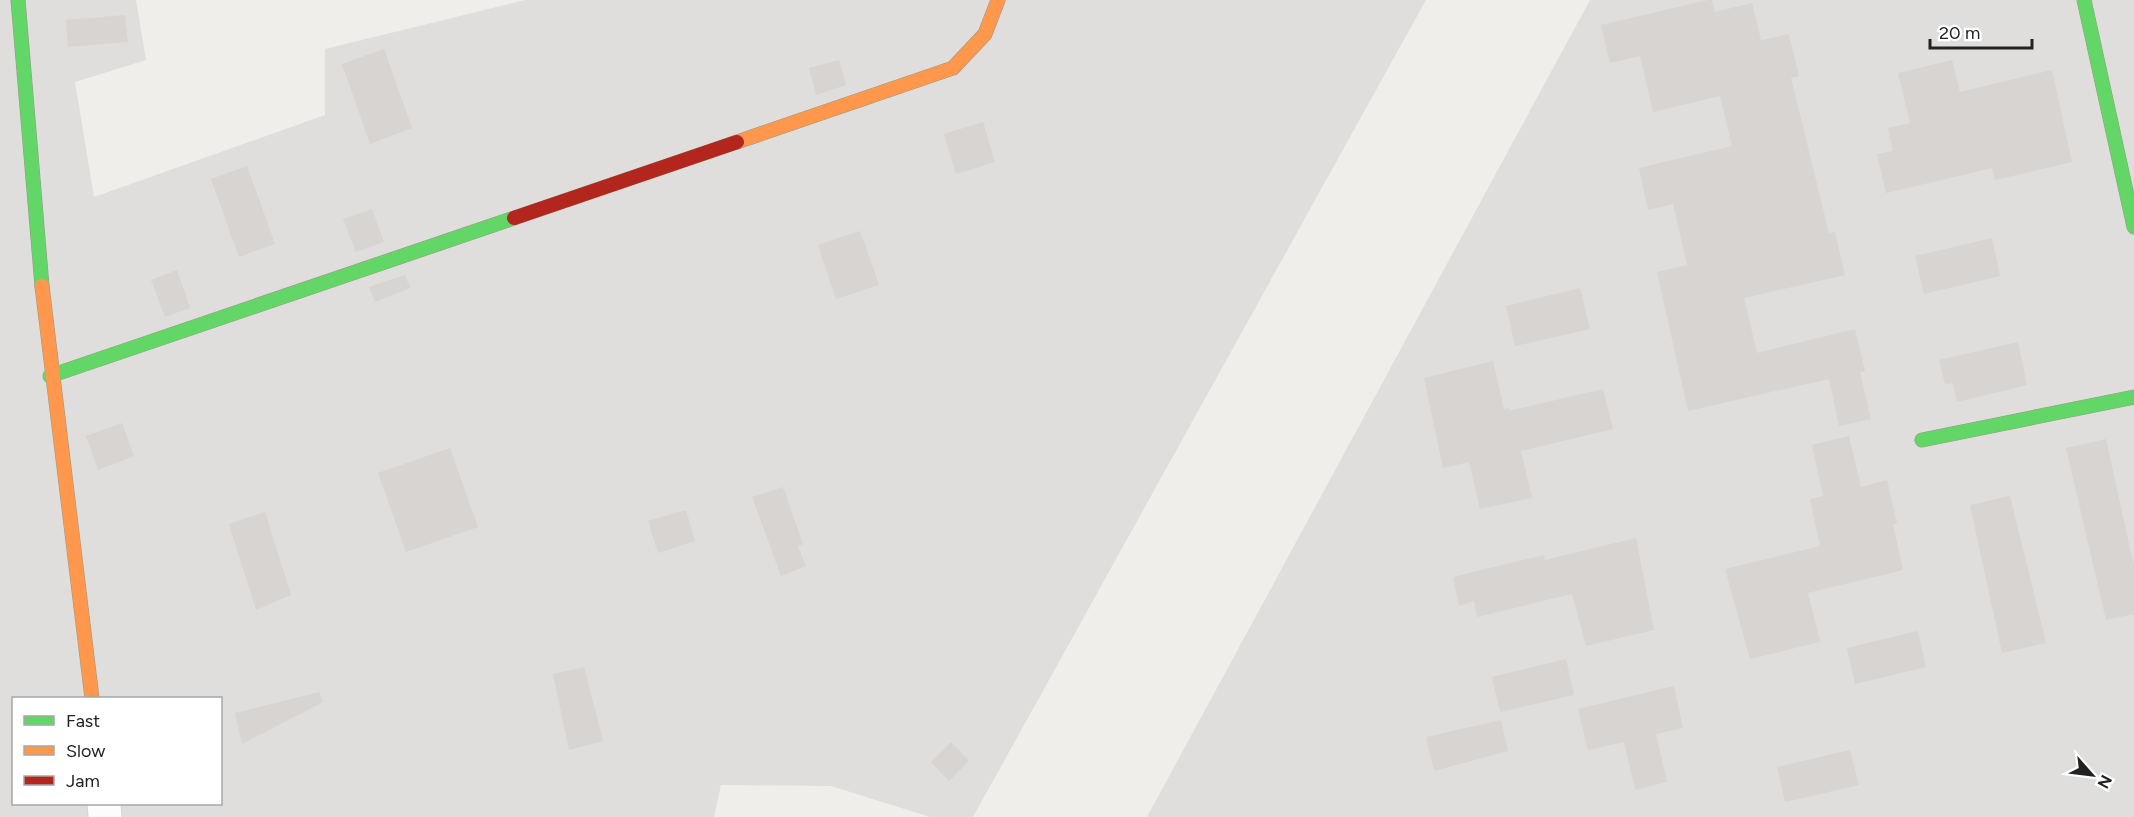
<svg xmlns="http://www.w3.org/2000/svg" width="2134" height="817" font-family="Figtree,sans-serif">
	<rect width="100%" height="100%" fill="#f0eeeb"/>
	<!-- residential -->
	<g fill="#dfdedc" fill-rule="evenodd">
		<path d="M0,0H136L146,60L75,82L94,197L325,115V49L525,0H1426L973,817H930L831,786L721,785L714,817H0ZM14,698H220V804H14Z"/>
		<polygon points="1590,0 2134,0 2134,817 1147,817"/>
	</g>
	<!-- building -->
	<g fill="#d7d4d2">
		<polygon points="1708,0 1712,0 1715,12 1752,3 1761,40 1789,34 1799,76 1791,78 1829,233 1835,232 1845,275 1744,298 1757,353 1855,329 1865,371 1860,372 1871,419 1839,426 1829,379 1688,411 1657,272 1687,265 1673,204 1648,210 1639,168 1732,146 1720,96 1653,112 1640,56 1610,63 1601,25"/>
		<polygon points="125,15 128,42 68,47 66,20"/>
		<polygon points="384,49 412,128 370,144 342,64"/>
		<polygon points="839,60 846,85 816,95 809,68"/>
		<polygon points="1952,60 1960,92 2052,70 2072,162 1995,180 1992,168 1886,193 1877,154 1893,151 1888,128 1910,123 1898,73"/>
		<polygon points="983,122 995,162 956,174 944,134"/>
		<polygon points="247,166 275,244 239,257 211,179"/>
		<polygon points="372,209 384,242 356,252 343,219"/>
		<polygon points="860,231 879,285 836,299 818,245"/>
		<polygon points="1992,238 2000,276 1924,294 1915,256"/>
		<polygon points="177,270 190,308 165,317 151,280"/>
		<polygon points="405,275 410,288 375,302 369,287"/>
		<polygon points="1580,288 1590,329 1515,346 1506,306"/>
		<polygon points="2018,342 2027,385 1957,402 1953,383 1945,384 1939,360"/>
		<polygon points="1493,361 1504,409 1509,408 1509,411 1603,389 1613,429 1521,451 1532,498 1480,509 1469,462 1443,468 1424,378"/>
		<polygon points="122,423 134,456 98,470 86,436"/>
		<polygon points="1849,436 1861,487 1887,480 1897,523 1893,524 1903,570 1808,593 1820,642 1750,659 1725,569 1820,546 1810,499 1823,496 1812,445"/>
		<polygon points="2106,439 2134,567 2134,614 2106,620 2066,448"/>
		<polygon points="450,448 478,527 406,552 378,473"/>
		<polygon points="783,487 803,544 798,546 806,566 781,576 752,497"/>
		<polygon points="2010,496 2046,643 2002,653 1970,505"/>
		<polygon points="686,510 695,541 658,553 648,521"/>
		<polygon points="265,512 291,595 256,610 229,524"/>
		<polygon points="1636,538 1654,630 1586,646 1572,594 1477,617 1474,601 1459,606 1453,577 1544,555 1545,560"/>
		<polygon points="1918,631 1926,667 1855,684 1847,648"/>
		<polygon points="1566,659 1574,695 1500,712 1492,677"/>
		<polygon points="584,667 603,741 569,750 553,674"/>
		<polygon points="1674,686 1683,728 1656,734 1667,782 1635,790 1624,742 1588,750 1578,709"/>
		<polygon points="319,692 323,702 242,744 235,713"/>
		<polygon points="1501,720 1508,751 1434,771 1426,737"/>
		<polygon points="951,742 969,761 949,781 931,762"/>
		<polygon points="1850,750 1859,785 1785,802 1777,767"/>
	</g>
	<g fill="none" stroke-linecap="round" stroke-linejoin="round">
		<defs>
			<polyline id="street" points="104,804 105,817"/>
			<g id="fast">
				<polyline points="18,0 42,286"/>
				<polyline points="2084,0 2134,227"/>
				<polyline points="50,376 514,218"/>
				<polyline points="1922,440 2134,397"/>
			</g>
			<g id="slow">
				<polyline points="737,142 953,68 985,34 998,0"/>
				<polyline points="42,286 92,698"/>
			</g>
			<polyline id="jam" points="514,218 737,142"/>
		</defs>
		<!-- street casing -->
		<use href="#street" stroke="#c9c8c7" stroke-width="34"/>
		<!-- fast casing -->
		<use href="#fast" stroke="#999a82" stroke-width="15"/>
		<!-- slow casing -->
		<use href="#slow" stroke="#999a82" stroke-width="15"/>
		<!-- jam casing -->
		<use href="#jam" stroke="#999a82" stroke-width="15"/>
		<!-- street -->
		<use href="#street" stroke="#fdfcfc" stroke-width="33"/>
		<!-- fast -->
		<use href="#fast" stroke="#63d668" stroke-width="14"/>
		<!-- slow -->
		<use href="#slow" stroke="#ff974d" stroke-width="14"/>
		<!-- jam -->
		<use href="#jam" stroke="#b3261e" stroke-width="14"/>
	</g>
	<!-- legend -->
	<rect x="12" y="697" width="210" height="108" fill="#ffffff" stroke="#a7a7a7" stroke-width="1.5"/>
	<rect x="24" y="716" width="30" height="9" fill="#63d668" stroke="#a7a7a7" stroke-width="1.5"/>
	<text x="66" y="727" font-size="18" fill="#222222">Fast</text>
	<rect x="24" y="746" width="30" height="9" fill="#ff974d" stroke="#a7a7a7" stroke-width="1.5"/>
	<text x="66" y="757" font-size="18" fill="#222222">Slow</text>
	<rect x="24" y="776" width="30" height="9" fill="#b3261e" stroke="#a7a7a7" stroke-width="1.5"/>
	<text x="66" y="787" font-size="18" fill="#222222">Jam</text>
	<!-- north arrow -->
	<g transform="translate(2092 775) rotate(118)" stroke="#ffffff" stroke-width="4.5" paint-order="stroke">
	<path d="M0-4.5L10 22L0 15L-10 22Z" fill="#222222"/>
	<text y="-9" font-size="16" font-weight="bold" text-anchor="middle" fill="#222222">N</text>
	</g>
	<!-- scale -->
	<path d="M1930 39v9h102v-9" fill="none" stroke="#222222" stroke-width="3"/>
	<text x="1939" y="39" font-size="18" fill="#222222" stroke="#ffffff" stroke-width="4.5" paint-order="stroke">20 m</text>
</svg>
